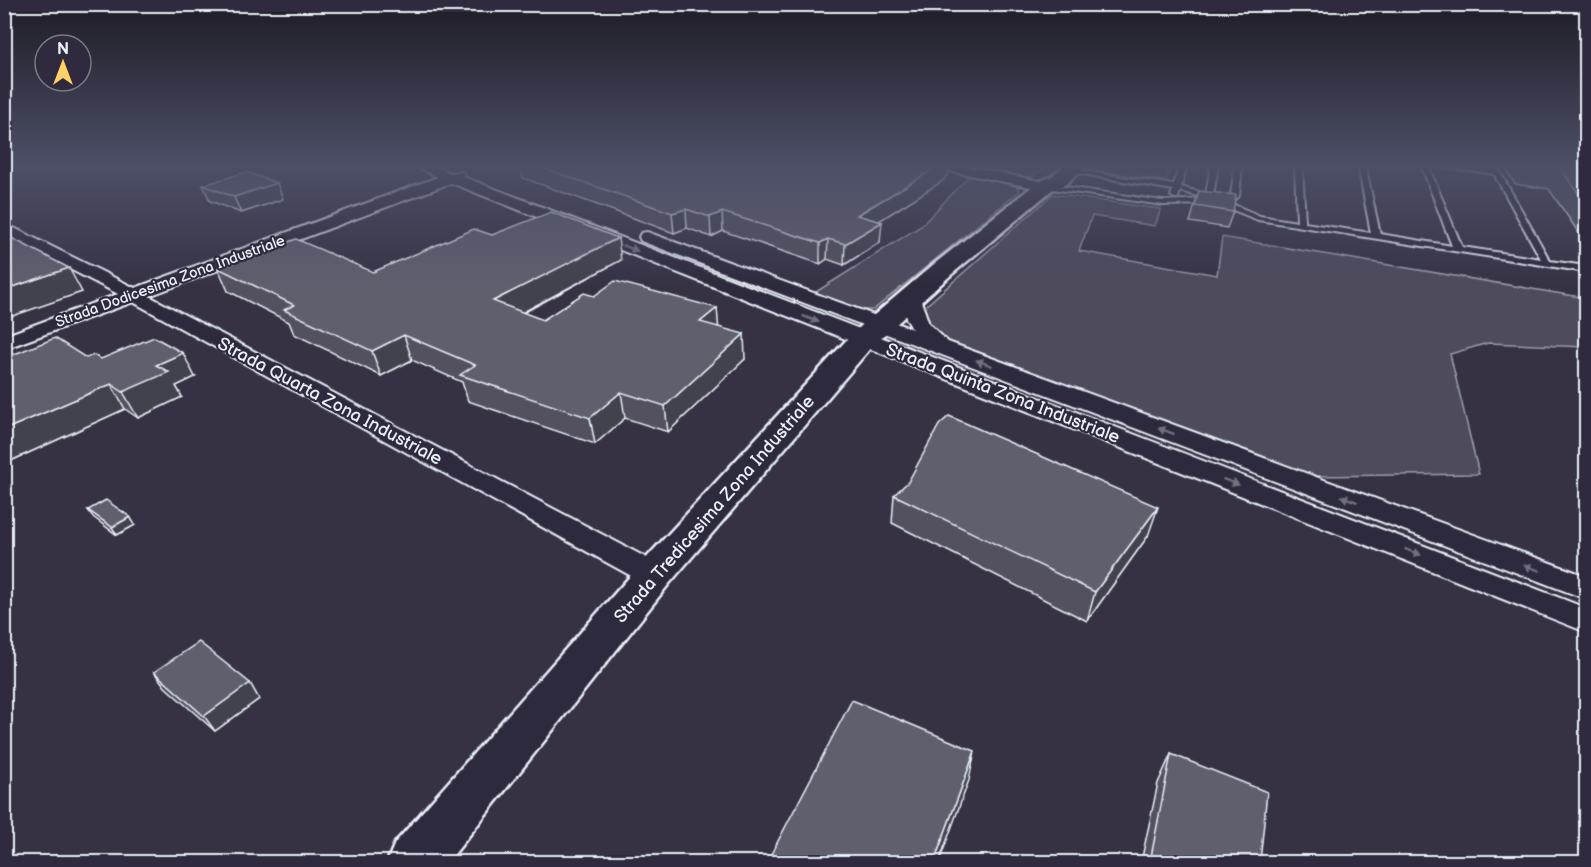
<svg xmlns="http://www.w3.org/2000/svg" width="1591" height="867" font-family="'Balsamiq Sans',sans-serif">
	<rect width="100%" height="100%" fill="#363244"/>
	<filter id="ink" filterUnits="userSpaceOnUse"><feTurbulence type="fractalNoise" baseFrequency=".0167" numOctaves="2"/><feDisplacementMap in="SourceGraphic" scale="12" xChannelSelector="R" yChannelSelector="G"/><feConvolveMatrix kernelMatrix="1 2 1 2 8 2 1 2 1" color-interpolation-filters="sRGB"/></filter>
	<g filter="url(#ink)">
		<!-- green -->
		<g fill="#4d4b5c" stroke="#9a9eaa" stroke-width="1.5">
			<polygon points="1005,165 1050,165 1029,178 995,172"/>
			<polygon points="1088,165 1158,165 1171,167 1166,181 1085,168"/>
			<polygon points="976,176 1016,186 1020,191 873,310 860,310 811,295 921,226 968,177"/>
			<polygon points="1053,194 1161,209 1155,226 1092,216 1079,251 1217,275 1222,237 1586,298 1586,347 1488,343 1450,354 1479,474 1313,476 944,340 930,328 921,310"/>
		</g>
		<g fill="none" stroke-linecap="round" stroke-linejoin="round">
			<defs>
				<path id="lane" d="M1179,165H1187L1181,187L1206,194L1211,165H1218L1213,196C1220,199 1225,200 1231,195L1235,165H1242L1239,196L1230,203L1260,216L1297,222L1295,165H1302L1305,223L1371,233L1358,165H1365L1380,234L1452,246L1421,165H1428L1462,247L1541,259L1494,174L1441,167L1437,165H1456L1492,169L1490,165H1496L1550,261L1586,266V272L1258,220L1218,204L1163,205L1045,188L1041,186L1045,184L1163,201L1208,199L1180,191L1178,198H1175L1171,196L1173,190L1066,171L1070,169L1174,185Z"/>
				<g id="street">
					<polygon points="412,165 431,165 451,173 463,172 464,177 1586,608 1586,632 451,183 149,296 664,567 669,575 664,583 654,586 644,583 133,302 4,349 4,336 118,294 4,235 4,223 135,288 438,177"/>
					<polygon points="932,165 959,165 1045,182 1052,186 1045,190 939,169"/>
					<polygon points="647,232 912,329 906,318 902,296 904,292 918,292 929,324 948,342 1586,576 1586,599 641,241 639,237 641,233"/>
				</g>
				<polygon id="secondary" points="1065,165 1087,165 1066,184 1052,190 952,274 873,345 668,585 448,862 387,862 395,843 640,565 853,333 934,264 1038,182 1052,176"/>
			</defs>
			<!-- lane casing -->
			<use href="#lane" stroke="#e8f1f8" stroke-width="4"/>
			<!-- street casing -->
			<use href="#street" stroke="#e8f1f8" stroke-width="4"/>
			<!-- secondary casing -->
			<use href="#secondary" stroke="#e8f1f8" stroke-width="5"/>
			<!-- lane -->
			<use href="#lane" fill="#2f2a3d" fill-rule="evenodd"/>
			<!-- street -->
			<use href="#street" fill="#2f2a3d" fill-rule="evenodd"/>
			<!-- secondary -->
			<use href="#secondary" fill="#2f2a3d" fill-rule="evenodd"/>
		</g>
		<!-- wall -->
		<g fill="#53515f" stroke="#e8f1f8" stroke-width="1.5">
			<polygon points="520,165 949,165 948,174 945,177 944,180 878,221 880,242 844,265 827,259 820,264 723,231 711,237 687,228 674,233 523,178"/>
			<polygon points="1503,165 1587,165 1587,245 1549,189 1515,184"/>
			<polygon points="203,185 283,199 241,213 210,201"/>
			<polygon points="1199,191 1233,212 1227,228 1190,222"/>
			<polygon points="492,235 621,260 523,313 543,320 719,328 745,359 668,432 625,418 595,444 468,401 462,382 412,360 381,376 294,334 289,322 228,291 218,268 373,272"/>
			<polygon points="4,358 101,359 195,377 176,386 182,397 138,418 125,409 4,464"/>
			<polygon points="894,495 1148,536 1087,621 892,523"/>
			<polygon points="88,510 130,517 135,525 117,535 93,517"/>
			<polygon points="154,672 250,683 259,699 215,731 165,687"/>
			<polygon points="1171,754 1260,862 1141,862 1158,783"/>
		</g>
		<!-- shaded-wall -->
		<g fill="#43424d" stroke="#e8f1f8" stroke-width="1.5">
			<polygon points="941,165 949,165 948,174 945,177 944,180 857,235 857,215"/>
			<polygon points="277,183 283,199 241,213 234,197"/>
			<polygon points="686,209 687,228 674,233 672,213"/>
			<polygon points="722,212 723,231 711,237 710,217"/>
			<polygon points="882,222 880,242 844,265 845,244"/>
			<polygon points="618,238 621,260 499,325 493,301"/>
			<polygon points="828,239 827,259 820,264 820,243"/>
			<polygon points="69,268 82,292 4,319 4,290"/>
			<polygon points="717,308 719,332 700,322"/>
			<polygon points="744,334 745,359 668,432 665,406"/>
			<polygon points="404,335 412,360 381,376 372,351"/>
			<polygon points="183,353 195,377 176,386 182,397 138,418 123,392 156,365"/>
			<polygon points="111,384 125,409 4,464 4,430"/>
			<polygon points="621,392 625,418 595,444 590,418"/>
			<polygon points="1158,507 1148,536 1087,621 1095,592"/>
			<polygon points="130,517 135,525 117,535 112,527"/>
			<polygon points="250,683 259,699 215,731 204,716"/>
			<polygon points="975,751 969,780 939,862 934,862"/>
		</g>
		<!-- building -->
		<g fill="#605e6e" stroke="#e8f1f8" stroke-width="1.5">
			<polygon points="534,165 941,165 857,215 882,222 845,244 828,239 820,243 722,212 710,217 686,209 672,213"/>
			<polygon points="1531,165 1587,165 1587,205 1560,168"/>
			<polygon points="246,172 277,183 234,197 203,185"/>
			<polygon points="1199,191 1236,195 1233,212 1195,206"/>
			<polygon points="551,212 618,238 493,301 543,320 584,293 594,296 615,281 717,308 700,322 744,334 665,406 621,392 590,418 460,375 475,365 404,335 372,351 284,310 294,305 218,268 296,239 373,272 474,229 492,235"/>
			<polygon points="4,235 6,235 69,268 4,290"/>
			<polygon points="154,337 183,353 156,365 169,372 123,392 111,384 4,430 4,358 55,338 86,358 94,355 101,359"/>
			<polygon points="949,416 1158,507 1095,592 894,495 908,482 939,425"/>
			<polygon points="106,500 130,517 112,527 88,510"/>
			<polygon points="199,642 250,683 204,716 154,672"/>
			<polygon points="852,700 975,751 934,862 767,862"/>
			<polygon points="1171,754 1267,792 1260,862 1150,862"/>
		</g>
		<!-- one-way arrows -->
		<defs><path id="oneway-solid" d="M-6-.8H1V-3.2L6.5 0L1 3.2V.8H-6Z" transform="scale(1.5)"/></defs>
		<g fill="#70707e">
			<use href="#oneway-solid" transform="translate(630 248) rotate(21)"/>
			<use href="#oneway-solid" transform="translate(811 319) rotate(21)"/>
			<use href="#oneway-solid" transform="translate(984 363) rotate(-160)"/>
			<use href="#oneway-solid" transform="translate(1166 431) rotate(-160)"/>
			<use href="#oneway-solid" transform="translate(1231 482) rotate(21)"/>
			<use href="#oneway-solid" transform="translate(1349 499) rotate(-160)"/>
			<use href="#oneway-solid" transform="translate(1413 552) rotate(21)"/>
			<use href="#oneway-solid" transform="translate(1532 568) rotate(-160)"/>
		</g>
	</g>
	<!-- sky -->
	<linearGradient id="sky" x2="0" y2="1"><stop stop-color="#1e1c25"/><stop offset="0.58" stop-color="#4c4f67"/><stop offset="1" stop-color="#4c4f67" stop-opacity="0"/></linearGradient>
	<rect width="1591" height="286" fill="url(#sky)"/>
	<g text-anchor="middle" stroke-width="4.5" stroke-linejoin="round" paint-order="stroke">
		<!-- far-street labels -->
		<g font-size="15" fill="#e8f1f8" stroke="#2f2a3d">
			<text transform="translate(170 281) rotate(-20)" y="5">Strada Dodicesima Zona Industriale</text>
		</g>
		<!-- street labels -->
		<g font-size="18" fill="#e8f1f8" stroke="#2f2a3d">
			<text transform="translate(1003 393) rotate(21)" y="6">Strada Quinta Zona Industriale</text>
			<text transform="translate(330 401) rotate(28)" y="6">Strada Quarta Zona Industriale</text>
			<text transform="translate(714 509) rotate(-49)" y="6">Strada Tredicesima Zona Industriale</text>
		</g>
	</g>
	<!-- margin -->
	<rect width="1591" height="867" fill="none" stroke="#2f2a3d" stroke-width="24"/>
	<rect x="12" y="12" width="1567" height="843" fill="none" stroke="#e8f1f8" stroke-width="2" filter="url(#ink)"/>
	<!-- north arrow -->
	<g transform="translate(63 63)"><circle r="28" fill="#2f2a3d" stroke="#797a88" stroke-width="1.5"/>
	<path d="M0-4.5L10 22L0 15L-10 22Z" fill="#ffd166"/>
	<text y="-9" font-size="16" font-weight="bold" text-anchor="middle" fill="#e8f1f8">N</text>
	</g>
</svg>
